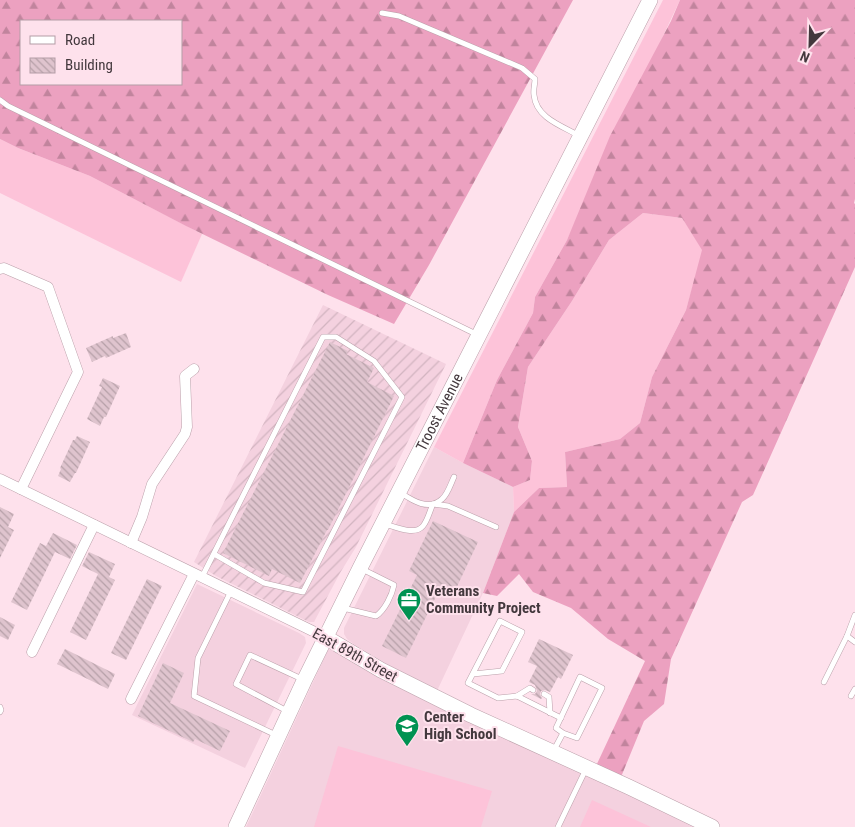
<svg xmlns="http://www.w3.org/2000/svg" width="855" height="827" font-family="'Roboto Condensed',sans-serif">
	<defs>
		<pattern id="industrial-furrows" width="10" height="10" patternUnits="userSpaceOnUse" patternTransform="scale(1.25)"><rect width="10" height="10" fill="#f4d1df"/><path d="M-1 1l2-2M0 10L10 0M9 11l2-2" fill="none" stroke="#d2b4c0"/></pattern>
		<pattern id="forest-firs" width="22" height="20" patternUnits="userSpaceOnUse" patternTransform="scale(1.25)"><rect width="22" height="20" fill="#eca1c0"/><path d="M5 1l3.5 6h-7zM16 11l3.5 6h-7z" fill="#c1849d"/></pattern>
		<pattern id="building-back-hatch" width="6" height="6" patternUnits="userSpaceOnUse" patternTransform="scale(1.25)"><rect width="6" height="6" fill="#dfc4ce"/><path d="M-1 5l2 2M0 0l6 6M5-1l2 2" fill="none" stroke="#b6a0a8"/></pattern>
	</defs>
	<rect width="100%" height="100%" fill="#fee1ec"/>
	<!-- built -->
	<g fill="#f4d1df">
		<polygon points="434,447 463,463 513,487 514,512 483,593 436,693 355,645 347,639 344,634 344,628"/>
		<polygon points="197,584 299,633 305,637 306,643 245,768 132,715"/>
		<polygon points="335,649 703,827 246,827 328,650"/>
	</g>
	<!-- industrial -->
	<polygon fill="url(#industrial-furrows)" points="323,305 446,364 356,547 340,573 314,622 309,622 216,576 194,562"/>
	<!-- grass -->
	<g fill="#fdc3d9">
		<polygon points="663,0 680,0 567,240 535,297 533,313 497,380 463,463 434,447"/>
		<polygon points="0,139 18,148 90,176 202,234 181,282 0,193"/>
		<polygon points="643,213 682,218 703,250 686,310 652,377 640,423 620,439 565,452 567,487 539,488 514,512 513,487 530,480 532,461 518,427 528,367 572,301 609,240"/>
		<polygon points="338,746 492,791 481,827 314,827"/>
		<polygon points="592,800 651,827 580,827"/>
	</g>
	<!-- forest -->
	<g fill="url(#forest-firs)" fill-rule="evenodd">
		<path d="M0,0H573L429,265L394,324L328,295L186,226L90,176L18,148L0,139ZM21,21H181V84H21Z"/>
		<polygon points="680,0 855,0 855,199 854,203 855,204 855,267 753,495 742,502 671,659 664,704 644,721 621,777 596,766 645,661 608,639 571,608 533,592 519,574 497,596 483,593 514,512 539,488 567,487 565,452 620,439 640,423 652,377 686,310 702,250 682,218 643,213 609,240 572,301 528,367 518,427 532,461 530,480 513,487 463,463 497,380 533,313 535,297 567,240 610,136 671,21"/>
	</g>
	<!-- building -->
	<g fill="url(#building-back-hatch)">
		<polygon points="126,333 131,347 106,358 105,356 92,362 86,348 113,336 113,338"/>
		<polygon points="330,342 348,351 346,354 374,368 367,382 394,396 328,530 327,530 300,583 272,569 269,576 223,553"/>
		<polygon points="103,378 120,386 106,417 104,417 100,426 87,419 102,387 99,386"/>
		<polygon points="77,436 90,442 76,473 75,473 70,482 58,476 61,469 60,468 73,440 75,440"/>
		<polygon points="0,507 14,514 8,527 14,530 0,558"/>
		<polygon points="433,521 478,542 454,593 441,586 406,658 382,646 417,575 409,571"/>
		<polygon points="53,533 77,545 70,559 55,552 27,610 11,602 40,543 46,546"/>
		<polygon points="89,552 115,564 109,577 115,580 86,640 70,632 98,574 82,566"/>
		<polygon points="147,579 162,586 126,660 111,653"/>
		<polygon points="0,617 15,625 8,640 0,636"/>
		<polygon points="539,639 573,655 561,679 558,677 550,692 545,690 541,691 540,694 542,698 541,699 531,694 535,694 537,691 535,685 529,682 537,666 528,662"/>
		<polygon points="65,649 115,674 108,689 57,664"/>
		<polygon points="163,663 184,673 170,703 230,731 220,751 195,739 193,742 138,716"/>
	</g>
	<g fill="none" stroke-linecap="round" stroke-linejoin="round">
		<defs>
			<g id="lane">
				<path d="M382,13L399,16L522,68L535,79C535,84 533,90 534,95C536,118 562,126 580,136"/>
				<polyline points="0,100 8,106 478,335"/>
				<path d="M401,493C413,501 429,511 442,499C448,494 451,483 454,477"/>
				<path d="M385,524C395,527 415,536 423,526C428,520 430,510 433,504L448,506L496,527"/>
				<path d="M202,577C243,497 283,417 323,337H336L374,361L402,397L303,592L264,583L214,554"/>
				<polyline points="231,591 198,658 194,696 278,736"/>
				<path d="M343,608L376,616C385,610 392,595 394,585L362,569"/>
				<polyline points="855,615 847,636 855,642"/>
				<polyline points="473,674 502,671 522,632 500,621 468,683 498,698 517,696 561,718"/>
				<polyline points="824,682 847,636"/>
				<polyline points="544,694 549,697 550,713"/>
				<polyline points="517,696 530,688 533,690"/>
				<polyline points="851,696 855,689"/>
				<polyline points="0,707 1,710 0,712"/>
				<polyline points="289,712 236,684 250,655 304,680"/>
				<polyline points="554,750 563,733 577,738 602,688 580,677 556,728 563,733"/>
				<polyline points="558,827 586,769"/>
			</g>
			<g id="street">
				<polyline points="0,269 4,268 48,287 78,372 21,489"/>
				<polyline points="0,479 325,637"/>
				<polyline points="131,543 142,517 152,484 185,434 187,427 185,376 194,369"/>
				<polyline points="32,652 94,525"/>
				<polyline points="131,699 194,574"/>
			</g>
			<g id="secondary">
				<polyline points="325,637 381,670 471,715 629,787 712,827"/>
				<path id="s1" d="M236,827L304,681L360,568L650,0"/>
			</g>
		</defs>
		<!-- lane casing -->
		<use href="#lane" stroke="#bba0aa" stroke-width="6"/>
		<!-- street casing -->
		<use href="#street" stroke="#bba0aa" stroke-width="11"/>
		<!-- secondary casing -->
		<use href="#secondary" stroke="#bba0aa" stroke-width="16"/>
		<!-- lane -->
		<use href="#lane" stroke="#fff" stroke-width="5"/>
		<!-- street -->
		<use href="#street" stroke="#fff" stroke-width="10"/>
		<!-- secondary -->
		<use href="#secondary" stroke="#fff" stroke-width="15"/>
	</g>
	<!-- icons -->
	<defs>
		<symbol id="office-pin" viewBox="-11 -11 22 30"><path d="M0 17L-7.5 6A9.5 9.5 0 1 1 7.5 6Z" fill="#009252" stroke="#fee1ec"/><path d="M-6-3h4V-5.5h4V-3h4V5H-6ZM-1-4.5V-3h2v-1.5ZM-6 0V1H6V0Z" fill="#fff"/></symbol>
		<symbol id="school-pin" viewBox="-11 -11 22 30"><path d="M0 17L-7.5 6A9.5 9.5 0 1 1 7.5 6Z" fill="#009252" stroke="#fee1ec"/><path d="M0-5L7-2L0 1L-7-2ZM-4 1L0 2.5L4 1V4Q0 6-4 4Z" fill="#fff"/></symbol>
	</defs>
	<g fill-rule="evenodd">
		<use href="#office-pin" x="395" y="586" width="28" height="38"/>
		<use href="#school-pin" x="393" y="712" width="28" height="38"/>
	</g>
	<g text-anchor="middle" stroke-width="4" stroke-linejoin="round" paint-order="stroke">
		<!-- street labels -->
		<g font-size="15" fill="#43383d" stroke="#fee1ec">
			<text dy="5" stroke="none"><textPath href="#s1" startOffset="462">Troost Avenue</textPath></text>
			<text transform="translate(355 655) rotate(29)" y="5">East 89th Street</text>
		</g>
		<!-- poi labels -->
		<g font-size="15" font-weight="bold" fill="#43383d" stroke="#fee1ec" text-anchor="start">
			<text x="426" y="596">Veterans<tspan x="426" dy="17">Community Project</tspan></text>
			<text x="424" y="722">Center<tspan x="424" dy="17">High School</tspan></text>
		</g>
	</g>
	<!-- legend -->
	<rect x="20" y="20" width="162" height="65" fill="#fee1ec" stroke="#b39da6"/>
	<rect x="30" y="36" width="25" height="8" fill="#ffffff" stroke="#b39da6"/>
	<text x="65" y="45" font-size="15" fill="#43383d">Road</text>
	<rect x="30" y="58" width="25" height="15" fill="url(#building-back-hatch)" stroke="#b39da6"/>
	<text x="65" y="70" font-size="15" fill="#43383d">Building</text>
	<!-- north arrow -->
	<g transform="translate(810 45) rotate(203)" stroke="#fee1ec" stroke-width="4" paint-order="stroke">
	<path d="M0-4L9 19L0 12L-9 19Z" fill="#43383d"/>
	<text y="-8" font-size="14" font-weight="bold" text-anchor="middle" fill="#43383d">N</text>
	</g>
</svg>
